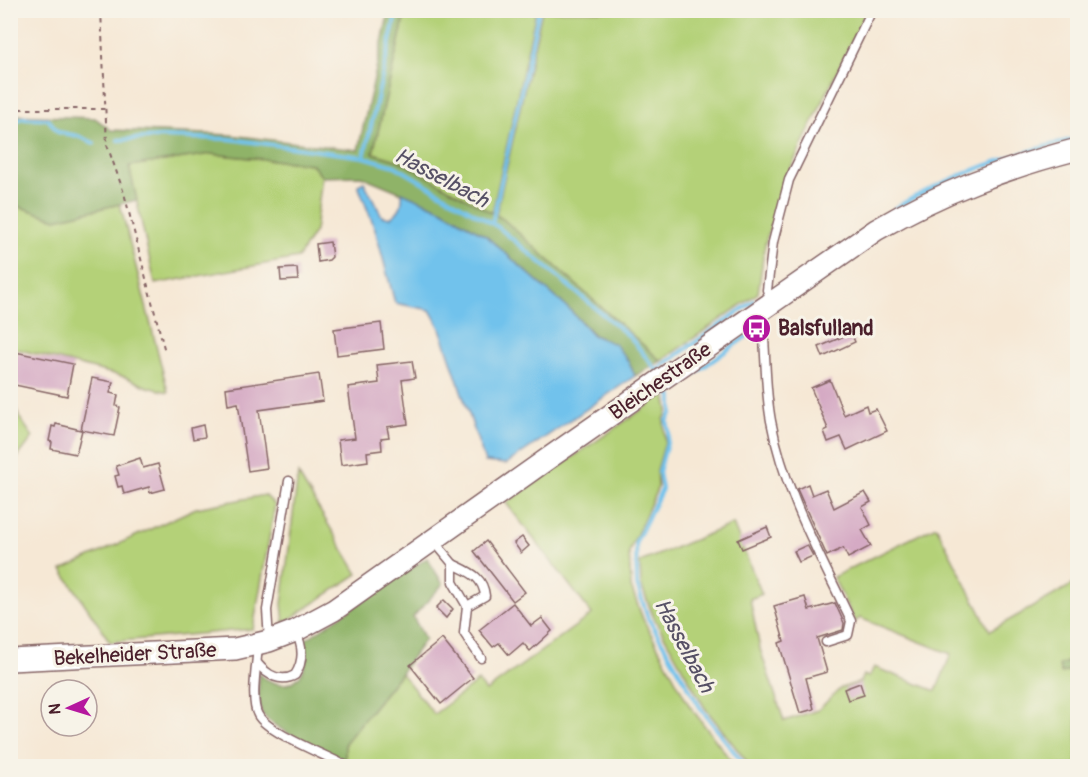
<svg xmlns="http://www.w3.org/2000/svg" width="1088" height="777" font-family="Pangolin,sans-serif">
	<rect width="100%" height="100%" fill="#f7f3e8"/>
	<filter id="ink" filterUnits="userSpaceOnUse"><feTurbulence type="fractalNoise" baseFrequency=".0167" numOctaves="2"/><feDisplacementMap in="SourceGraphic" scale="12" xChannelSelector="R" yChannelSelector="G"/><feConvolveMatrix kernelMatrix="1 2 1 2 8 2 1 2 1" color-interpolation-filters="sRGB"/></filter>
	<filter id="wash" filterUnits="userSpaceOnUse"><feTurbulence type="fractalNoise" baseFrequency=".008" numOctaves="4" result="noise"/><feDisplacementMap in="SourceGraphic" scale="24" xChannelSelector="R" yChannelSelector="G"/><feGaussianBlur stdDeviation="1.35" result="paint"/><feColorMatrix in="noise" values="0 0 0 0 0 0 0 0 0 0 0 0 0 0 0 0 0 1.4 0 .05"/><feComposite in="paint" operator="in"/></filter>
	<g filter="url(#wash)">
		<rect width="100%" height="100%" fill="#f6e8d5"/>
		<!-- green -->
		<g fill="#b4d178" stroke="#7f7852" stroke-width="1.5">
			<polygon points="406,11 536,11 492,213 400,161 373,153"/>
			<polygon points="542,11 866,11 785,180 765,244 758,293 661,361 503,219 496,215"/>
			<polygon points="211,154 312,164 322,177 315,231 298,258 155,284 129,166"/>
			<polygon points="11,204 56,219 120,204 168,392 148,387 125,377 17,349 11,372"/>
			<polygon points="11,394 19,417 33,437 11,466"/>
			<polygon points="665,394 668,410 664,420 665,442 657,470 658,487 629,552 631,587 643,619 689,705 735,766 357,766 345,760 345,743 401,673 434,714 478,681 486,691 592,614 506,503"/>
			<polygon points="298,474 358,574 284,623 282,604"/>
			<polygon points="265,495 275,505 253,629 110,642 62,570 196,508"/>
			<polygon points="733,524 762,594 750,599 760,649 784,721 818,710 841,688 860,682 863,675 869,677 874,667 936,691 951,654 860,618 855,622 833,577 936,526 990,631 1077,582 1077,659 1059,665 1061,673 1077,669 1077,766 750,766 705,708 654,618 641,585 640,562"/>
		</g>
		<!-- forest -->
		<g fill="#8fb368" stroke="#6c694a" stroke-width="1.5">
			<polygon points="389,11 406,11 373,153 400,161 503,219 661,361 635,376 628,361 615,345 594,335 570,310 486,236 443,210 361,176 322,177 312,164 211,154 129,166 137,200 56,219 11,204 11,115 95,118 111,130 229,135 358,150"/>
			<path d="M427,558L443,584L413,617L425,639L401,673L345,743V760C327,751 267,728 261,711C257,699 259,686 259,674C290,699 313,674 305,640Z"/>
			<polygon points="1077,659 1077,669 1061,673 1059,665"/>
		</g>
		<!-- water -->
		<path fill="#71c2ec" stroke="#5e708c" stroke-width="1.5" d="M364,182L382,216L390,218C401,211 403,204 402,192L443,210L486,236L570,310L593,335L615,344L628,361L635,376L506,464L485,462L440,328L430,310L395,303L375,229L358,185Z"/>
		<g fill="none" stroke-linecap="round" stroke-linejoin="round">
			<!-- stream -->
			<g stroke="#71c2ec" stroke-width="4">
				<polyline points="10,122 23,118 48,119 58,132 78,136 94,143"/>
				<polyline points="118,140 161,137 229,139 364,157 395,166 498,227 630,337 657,371"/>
				<polyline points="364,157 397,10"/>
				<path d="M895,208C952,174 1014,154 1078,138"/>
				<polyline points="492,223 539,10"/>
				<polyline points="656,370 754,301"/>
				<polyline points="668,389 672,397 672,412 667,421 669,432 667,443 659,472 662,489 636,542 637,585 648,618 701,709 745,766"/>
				<polyline points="670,391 747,336"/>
			</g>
		</g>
		<g id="blocks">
			<!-- building -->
			<g fill="#d5aac4">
				<polygon points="330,242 332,257 329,260 318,262 316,244"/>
				<polygon points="297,268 298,280 281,281 280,269"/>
				<polygon points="381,323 384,349 337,355 334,329"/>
				<polygon points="851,333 855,342 823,357 819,347"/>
				<polygon points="15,352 73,364 67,396 10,384"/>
				<polygon points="412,361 415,378 402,380 408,424 387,427 389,437 381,438 382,450 367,452 368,461 341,465 338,440 355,438 348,387 379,383 377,365"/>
				<polygon points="319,374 323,401 259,410 267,468 248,471 238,403 228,405 226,388"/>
				<polygon points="92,378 113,382 110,393 118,395 116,406 120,407 114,436 82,430 76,454 51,449 52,442 49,441 52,426 55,427 56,424 81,430"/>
				<polygon points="830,380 844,415 866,405 868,412 876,409 887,431 847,450 841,437 828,442 824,431 828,429 811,388"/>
				<polygon points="203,425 205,437 193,439 191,428"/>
				<polygon points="140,458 143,468 158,464 165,489 150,493 149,487 124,494 122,486 118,487 115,476 119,475 116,466"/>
				<polygon points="808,484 812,495 826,489 834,508 865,492 871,502 862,507 871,525 862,530 871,546 848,558 843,548 827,556 797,489"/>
				<polygon points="767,527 771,537 742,549 738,540"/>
				<polygon points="522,537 529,546 521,553 514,543"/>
				<polygon points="486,541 525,592 513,601 474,551"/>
				<polygon points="807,545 813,556 799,562 794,551"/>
				<polygon points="805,597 809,610 835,603 844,623 843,630 817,638 827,672 806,678 814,709 800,713 779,643 784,641 774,606"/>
				<polygon points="444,600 453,609 446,618 436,608"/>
				<polygon points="513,603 531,626 542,618 552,631 530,651 523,643 509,655 499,643 493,647 479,630"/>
				<polygon points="442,639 473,678 441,704 410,665"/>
				<polygon points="860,683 864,695 848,700 844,689"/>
			</g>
		</g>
	</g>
	<g filter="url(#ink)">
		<use href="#blocks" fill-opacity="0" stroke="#866566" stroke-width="1.5"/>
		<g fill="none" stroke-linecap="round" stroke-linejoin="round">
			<defs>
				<g id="service">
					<polyline points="772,302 767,290 773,242 789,180 872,10"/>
					<path d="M758,313L763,325C766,356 765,390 771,421C784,492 821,557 851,621L848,635L826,642"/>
					<polyline points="433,540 453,564 453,582 467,606 464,633 481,658"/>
					<path d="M453,564C469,572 483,576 485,596L467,606"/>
					<polyline points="269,640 267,610 289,481"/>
					<path d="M258,646C257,662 250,702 258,715C268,733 326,755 346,766"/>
					<path d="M257,663C267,675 281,683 295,675C304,661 303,645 295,631"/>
				</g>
				<path id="tertiary" d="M10,660L235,649L269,641L295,631L334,610L546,460L876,230C941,192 1005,168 1078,149"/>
			</defs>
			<!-- service casing -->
			<use href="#service" stroke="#866566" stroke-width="11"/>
			<!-- tertiary casing -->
			<use href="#tertiary" stroke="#866566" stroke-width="24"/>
			<!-- path -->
			<g stroke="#866566" stroke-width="2" stroke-dasharray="4.5 4.5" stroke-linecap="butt">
				<polyline points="101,10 107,145 124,193 165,352"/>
				<polyline points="10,109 105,109"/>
				<polyline points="10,477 11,478"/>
			</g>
			<!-- service -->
			<use href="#service" stroke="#fff" stroke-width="8"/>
			<!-- tertiary -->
			<use href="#tertiary" stroke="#fff" stroke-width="21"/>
		</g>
	</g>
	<!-- icons -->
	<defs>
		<symbol id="bus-disc" viewBox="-11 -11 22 22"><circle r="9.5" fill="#b5179e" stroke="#f7f3e8"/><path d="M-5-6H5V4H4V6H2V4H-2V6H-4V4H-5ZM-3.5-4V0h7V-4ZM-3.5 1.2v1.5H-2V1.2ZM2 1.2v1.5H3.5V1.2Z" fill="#fff"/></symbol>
	</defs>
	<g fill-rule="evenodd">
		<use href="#bus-disc" x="740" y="312" width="33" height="33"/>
	</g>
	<g text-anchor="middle" stroke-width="6" stroke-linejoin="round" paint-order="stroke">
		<!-- poi labels -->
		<g font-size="21" font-weight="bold" fill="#4a1f2b" stroke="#f7f3e8" text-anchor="start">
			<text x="778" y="335">Balsfulland</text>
		</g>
		<!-- street labels -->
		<g font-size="21" fill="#4a1f2b" stroke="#f7f3e8">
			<text transform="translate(660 381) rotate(-35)" y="7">Bleichestraße</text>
			<text transform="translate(135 654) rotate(-3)" y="7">Bekelheider Straße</text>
		</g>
		<!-- water labels -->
		<g font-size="22" font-style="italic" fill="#565065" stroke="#f7f3e8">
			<text transform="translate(442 177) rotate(28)" y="8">Hasselbach</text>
			<text transform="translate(685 645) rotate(62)" y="8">Hasselbach</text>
		</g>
	</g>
	<!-- margin -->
	<rect width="1088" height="777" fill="none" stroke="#f7f3e8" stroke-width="36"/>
	<!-- north arrow -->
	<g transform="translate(69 708) rotate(266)"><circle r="28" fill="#f7f3e8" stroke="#b29e9c" stroke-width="1.5"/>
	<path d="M0-4.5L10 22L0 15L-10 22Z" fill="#b5179e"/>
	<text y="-9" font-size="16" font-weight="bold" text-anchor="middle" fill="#4a1f2b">N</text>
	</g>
</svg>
